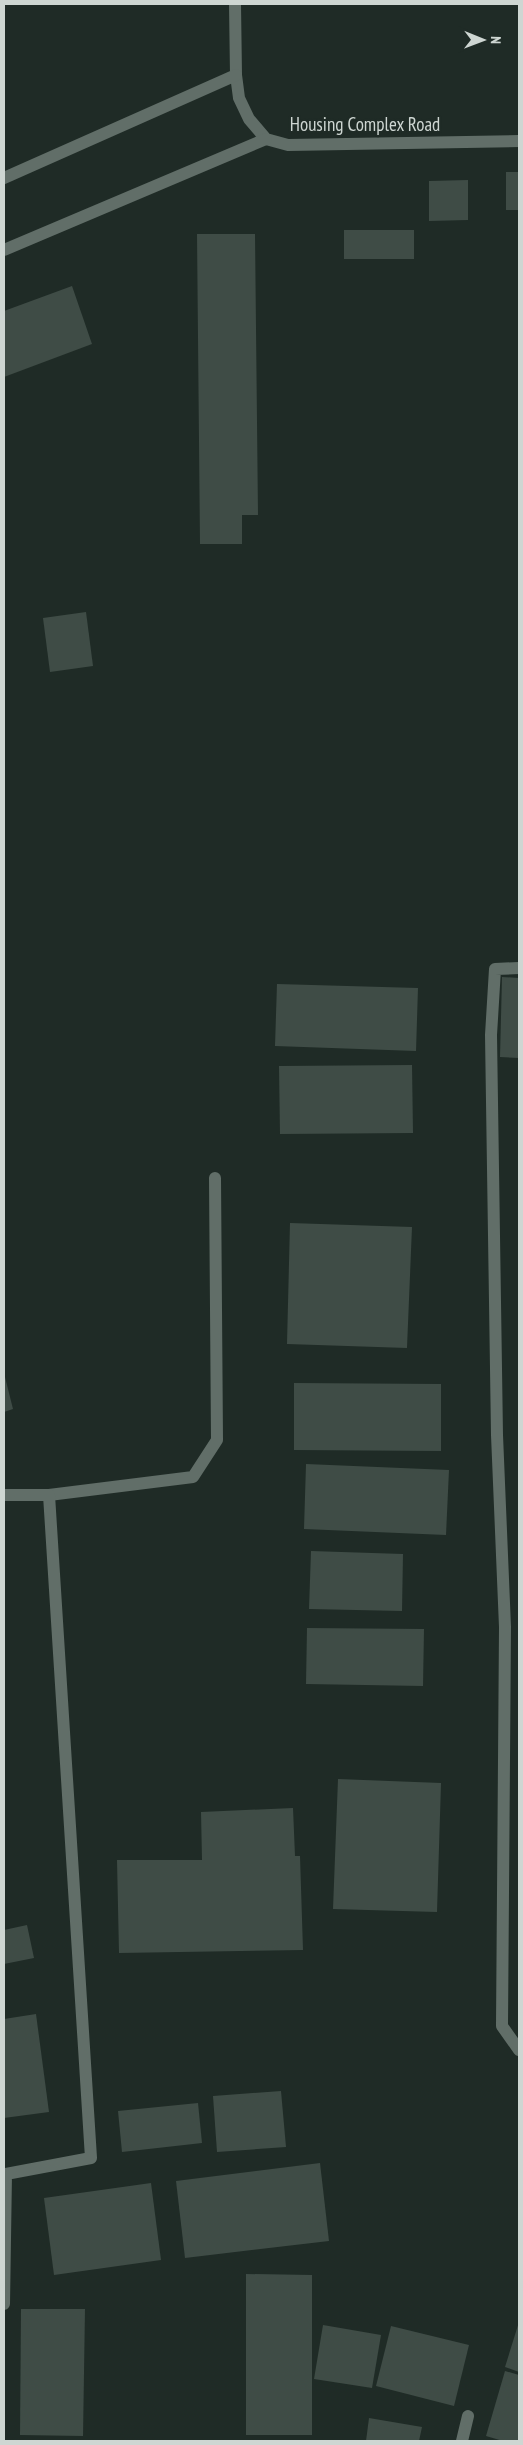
<svg xmlns="http://www.w3.org/2000/svg" width="523" height="2445" font-family="'PT Sans Narrow',sans-serif">
	<rect width="100%" height="100%" fill="#1f2b26"/>
	<!-- building -->
	<g fill="#3f4c46">
		<rect x="506" y="172" width="13" height="38"/>
		<polygon points="468,180 468,220 429,221 429,181"/>
		<rect x="344" y="230" width="70" height="29"/>
		<polygon points="197,234 255,234 258,515 242,515 242,544 200,544"/>
		<polygon points="72,286 92,344 4,377 4,311"/>
		<polygon points="86,612 93,666 50,672 43,618"/>
		<polygon points="502,977 519,978 519,1058 500,1057"/>
		<polygon points="277,984 418,988 416,1051 275,1046"/>
		<polygon points="412,1065 413,1133 280,1134 279,1066"/>
		<polygon points="290,1223 412,1227 407,1348 287,1344"/>
		<polygon points="4,1373 13,1409 4,1412"/>
		<polygon points="294,1383 441,1384 441,1451 294,1450"/>
		<polygon points="306,1464 449,1470 446,1535 304,1529"/>
		<polygon points="311,1551 403,1554 402,1611 309,1609"/>
		<polygon points="307,1628 424,1629 423,1686 306,1684"/>
		<polygon points="338,1779 441,1783 437,1912 333,1909"/>
		<polygon points="293,1808 295,1856 300,1856 303,1950 119,1953 117,1860 202,1860 201,1812"/>
		<polygon points="27,1925 34,1958 4,1964 4,1930"/>
		<polygon points="36,2014 49,2112 4,2118 4,2019"/>
		<polygon points="281,2091 286,2147 217,2152 213,2096"/>
		<polygon points="198,2103 202,2143 122,2152 118,2111"/>
		<polygon points="320,2163 329,2241 185,2258 176,2181"/>
		<polygon points="151,2183 161,2260 54,2275 44,2198"/>
		<polygon points="246,2274 312,2275 312,2435 246,2435"/>
		<polygon points="21,2309 85,2309 83,2436 20,2435"/>
		<polygon points="519,2322 519,2372 505,2367"/>
		<polygon points="323,2325 381,2335 372,2388 314,2379"/>
		<polygon points="391,2326 469,2345 454,2406 376,2386"/>
		<polygon points="505,2371 519,2375 519,2441 503,2441 486,2436"/>
		<polygon points="369,2418 422,2427 419,2441 366,2441"/>
	</g>
	<g fill="none" stroke-linecap="round" stroke-linejoin="round">
		<!-- lane -->
		<g stroke="#616e68" stroke-width="12">
			<polyline points="49,1495 193,1477 217,1440 215,1178"/>
			<polyline points="462,2441 468,2416"/>
		</g>
		<!-- street -->
		<g stroke="#616e68" stroke-width="12">
			<polyline points="519,968 495,969 491,1035 497,1435 505,1627 502,2026 519,2050"/>
			<polyline points="4,1495 49,1495 91,2158 6,2174 4,2304"/>
		</g>
		<!-- secondary -->
		<g stroke="#616e68" stroke-width="12">
			<polyline points="235,4 236,75 239,98 249,119 266,139 288,145 519,141"/>
			<polyline points="4,178 236,75"/>
			<polyline points="4,250 266,139"/>
		</g>
	</g>
	<g text-anchor="middle" stroke-width="4.5" stroke-linejoin="round" paint-order="stroke">
		<!-- street labels -->
		<g font-size="19" fill="#ced6d2" stroke="#1f2b26">
			<text x="365" y="131">Housing Complex Road</text>
		</g>
	</g>
	<!-- border -->
	<rect width="523" height="2445" fill="none" stroke="#ced6d2" stroke-width="10"/>
	<!-- north arrow -->
	<g transform="translate(483 40) rotate(91)" stroke="#1f2b26" stroke-width="4" paint-order="stroke">
	<path d="M0-4L9 19L0 12L-9 19Z" fill="#ced6d2"/>
	<text y="-8" font-size="14" font-weight="bold" text-anchor="middle" fill="#ced6d2">N</text>
	</g>
</svg>
